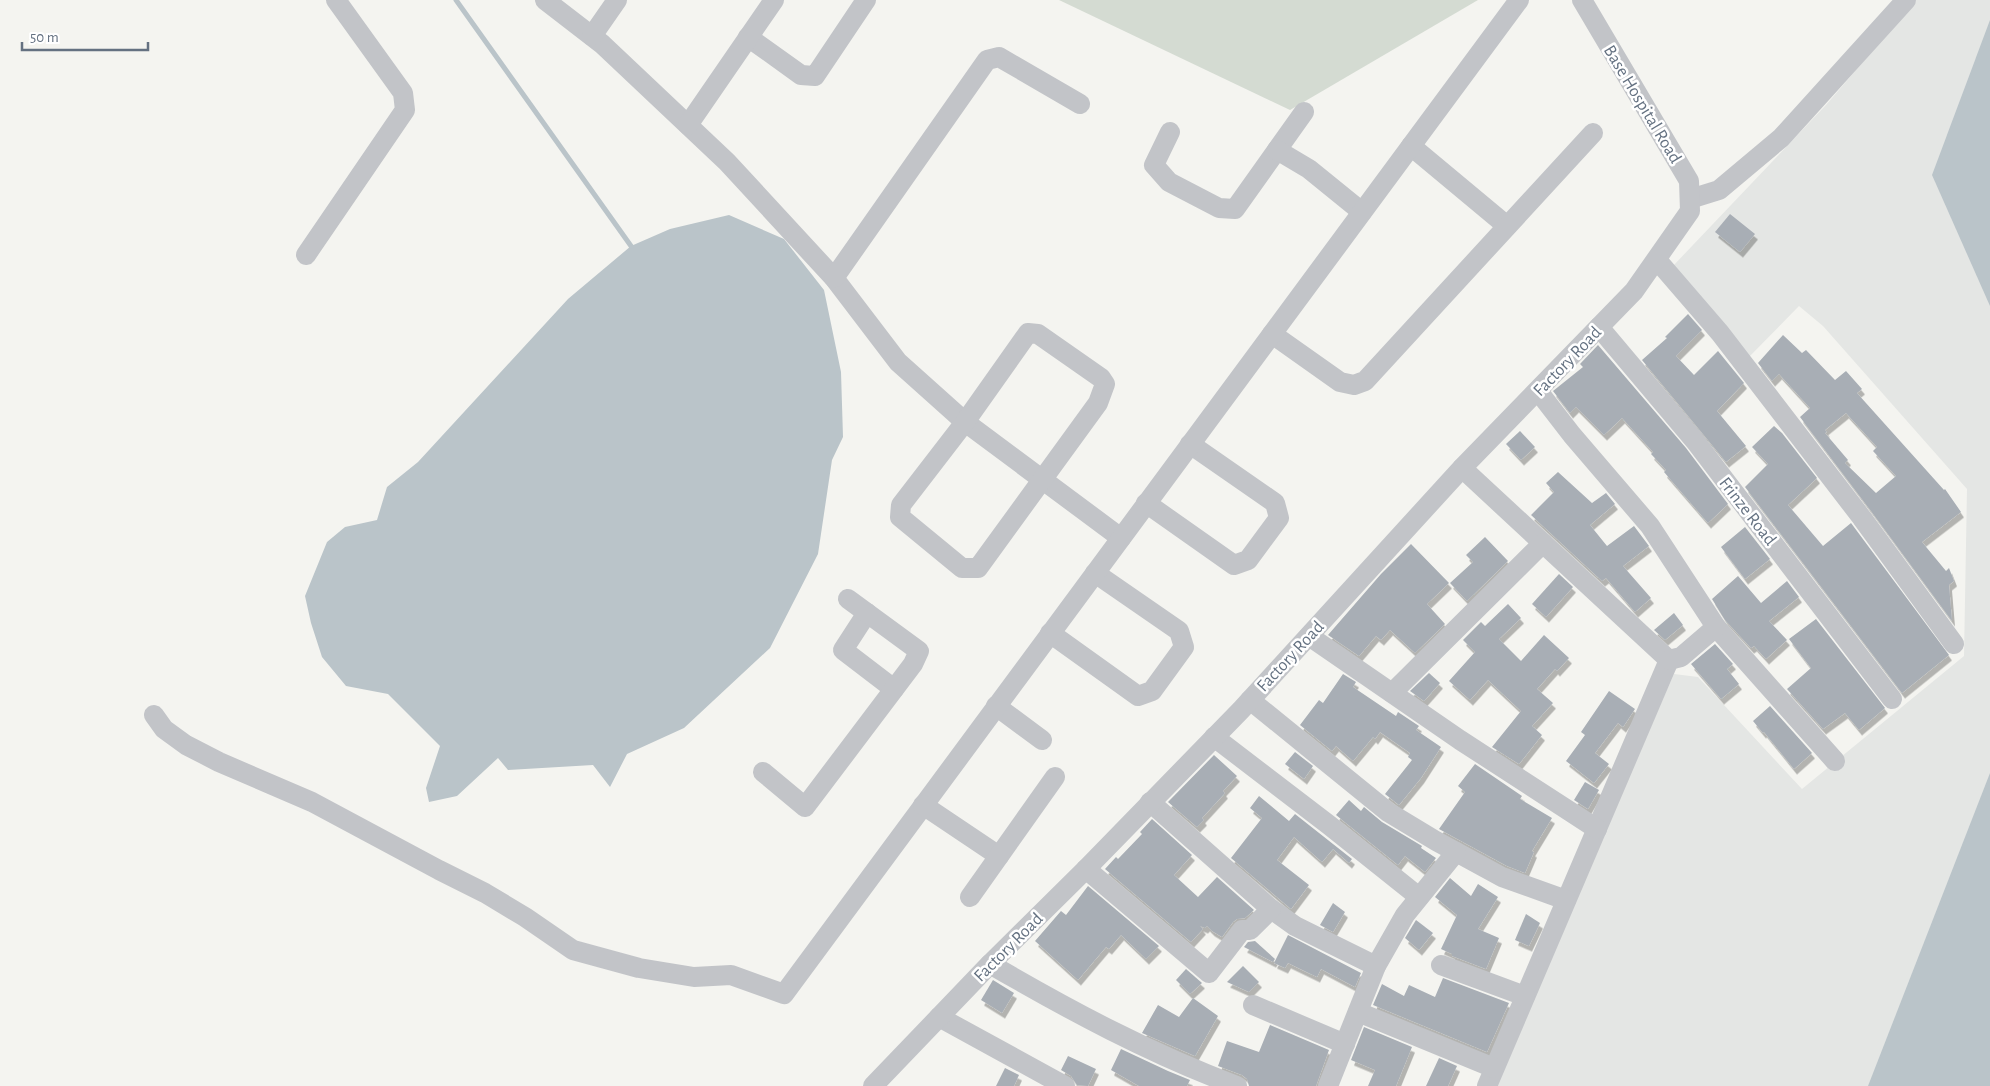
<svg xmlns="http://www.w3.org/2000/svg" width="1990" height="1086" font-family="'Alegreya Sans',sans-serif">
	<defs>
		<filter id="shadow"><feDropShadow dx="3" dy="5.5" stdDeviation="0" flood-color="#0004"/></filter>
	</defs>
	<rect width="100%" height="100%" fill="#f4f4f0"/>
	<!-- built -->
	<polygon fill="#e4e6e4" points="1916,0 1990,0 1990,1086 1492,1086 1674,674 1698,677 1802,789 1964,656 1967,489 1823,326 1799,306 1749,357 1673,266 1826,105"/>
	<!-- green -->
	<polygon fill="#d4dbd2" points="1059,0 1478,0 1290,110"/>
	<!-- water -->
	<g fill="#bac4c9">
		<polygon points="1990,20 1990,306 1932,175"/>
		<polygon points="729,215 784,239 824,290 841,372 843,437 832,460 818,554 770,648 684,728 627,754 610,787 593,765 508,770 498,758 457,796 429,802 426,788 440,746 388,694 346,686 322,657 311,623 305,596 327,542 345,527 377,520 387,487 418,462 568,299 631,246 670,229"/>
		<polygon points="1990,773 1990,1086 1868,1086"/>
	</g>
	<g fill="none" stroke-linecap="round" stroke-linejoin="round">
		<!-- stream -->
		<polyline stroke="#bac4c9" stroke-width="5" points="456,0 631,246"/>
	</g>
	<!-- building -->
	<g fill="#a8aeb5" fill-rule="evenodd" filter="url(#shadow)">
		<polygon points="1730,214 1755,234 1740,252 1715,232"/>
		<polygon points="1688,314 1702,330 1676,356 1694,375 1718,351 1744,383 1717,411 1746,446 1726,462 1642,360 1667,338 1665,337"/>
		<path d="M1783,335L1802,353L1806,350L1835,380L1846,371L1862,389L1857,393L1944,490L1945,489L1961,512L1922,542L1946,571L1949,568L1954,581L1949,585L1952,621L1871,511L1800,417L1810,408L1779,374L1772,381L1758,363ZM1846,413L1877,447L1873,451L1896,476L1876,493L1845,463L1848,460L1825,433L1827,432L1825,430Z"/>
		<polygon points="1598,345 1686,448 1728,504 1708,523 1664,472 1666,470 1651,454 1653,452 1622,418 1604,435 1576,407 1570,413 1553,391 1583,367 1580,364"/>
		<polygon points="1774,426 1782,433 1817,478 1788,505 1823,546 1851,523 1949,655 1902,693 1745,487 1768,464 1752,447"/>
		<polygon points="1520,431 1535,447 1521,460 1506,444"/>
		<polygon points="1558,472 1592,503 1606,493 1615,504 1590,525 1607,546 1634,526 1649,546 1623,566 1651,598 1635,612 1606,578 1602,581 1531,515 1554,492 1546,483"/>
		<polygon points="1745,527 1770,559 1745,579 1721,547"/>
		<polygon points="1485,537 1508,561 1467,601 1450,583 1473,562 1466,555"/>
		<polygon points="1411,544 1449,583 1427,604 1445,624 1415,653 1390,630 1381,640 1376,636 1359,656 1328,635 1381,574"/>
		<polygon points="1559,574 1573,587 1546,617 1532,604"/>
		<polygon points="1738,576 1761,603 1787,581 1799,597 1769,621 1787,640 1766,659 1754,646 1751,648 1725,620 1712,599"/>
		<polygon points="1508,604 1521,618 1499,639 1521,661 1544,635 1569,658 1557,671 1555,669 1537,689 1553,703 1532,726 1542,735 1519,764 1492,747 1521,711 1488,680 1470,700 1449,681 1475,652 1463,640 1481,622 1485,626"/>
		<polygon points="1674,613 1683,625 1665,640 1654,630"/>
		<polygon points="1816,619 1885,708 1859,730 1845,713 1823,729 1787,689 1811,668 1789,639"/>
		<polygon points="1715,644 1733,664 1727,669 1739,684 1721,699 1691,664"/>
		<polygon points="1429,673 1440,683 1424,701 1410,691"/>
		<polygon points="1343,674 1356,682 1353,687 1396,716 1398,712 1419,726 1416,730 1441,747 1421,778 1399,805 1385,794 1412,760 1408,757 1410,753 1380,732 1375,739 1373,737 1353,761 1336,746 1332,751 1300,725 1319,700 1323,703"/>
		<polygon points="1609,691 1635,709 1623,727 1618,723 1595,753 1609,764 1594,783 1566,761 1585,735 1581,732"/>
		<polygon points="1770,706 1812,753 1794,769 1764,732 1763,733 1753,721"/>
		<polygon points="1295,752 1313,766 1304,779 1285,764"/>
		<polygon points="1214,755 1237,776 1223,791 1225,793 1202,818 1204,820 1197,827 1168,802"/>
		<polygon points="1475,764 1522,796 1520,799 1552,818 1532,851 1534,852 1525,873 1507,866 1439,829 1465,792 1458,786"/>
		<polygon points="1585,782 1599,790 1588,809 1574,800"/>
		<polygon points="1259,796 1289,821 1295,814 1352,859 1349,863 1333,849 1322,862 1294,837 1277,860 1309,885 1291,909 1231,858 1262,818 1250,808"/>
		<polygon points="1349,800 1361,811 1364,807 1382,822 1422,846 1421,848 1436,858 1425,872 1405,856 1398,865 1336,815"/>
		<polygon points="1152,819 1192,855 1174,875 1198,897 1217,877 1254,910 1245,918 1237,919 1233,922 1222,937 1212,931 1207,926 1205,928 1200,926 1203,929 1191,942 1105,869 1116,857 1118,859 1142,834 1140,832"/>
		<polygon points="1450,878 1471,896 1478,884 1498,897 1478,929 1499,938 1486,969 1452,956 1452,954 1441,949 1457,915 1435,897"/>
		<polygon points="1088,886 1159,946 1146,959 1121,935 1109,949 1106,947 1078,980 1035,941 1061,911 1066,915"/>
		<polygon points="1333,903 1345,912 1333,932 1320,925"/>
		<polygon points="1526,914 1540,923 1529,946 1515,940"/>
		<polygon points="1416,920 1433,933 1419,950 1405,938"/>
		<polygon points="1288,935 1361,973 1355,987 1321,969 1317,977 1288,963 1285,968 1274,963"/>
		<polygon points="1255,941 1275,959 1273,962 1244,947 1248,942"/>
		<polygon points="1243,966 1259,982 1249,992 1227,982"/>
		<polygon points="1186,969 1202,983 1190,994 1176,980"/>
		<polygon points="1443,978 1509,1003 1487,1052 1373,1005 1382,984 1404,996 1409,985 1435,997"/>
		<polygon points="993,980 1014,993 1002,1013 981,1000"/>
		<polygon points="1193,998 1218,1016 1195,1056 1142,1033 1158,1005 1179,1017"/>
		<polygon points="1270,1025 1329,1050 1316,1086 1249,1086 1247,1079 1242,1075 1218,1066 1227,1041 1259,1052"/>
		<polygon points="1364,1027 1412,1047 1396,1086 1368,1086 1375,1070 1351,1060"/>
		<polygon points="1121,1049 1168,1071 1190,1080 1187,1086 1139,1086 1111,1070"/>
		<polygon points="1068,1056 1096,1069 1088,1086 1077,1085 1071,1076 1061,1070"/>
		<polygon points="1439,1058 1457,1066 1448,1086 1426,1086"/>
		<polygon points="1005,1068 1019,1075 1014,1086 996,1086"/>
	</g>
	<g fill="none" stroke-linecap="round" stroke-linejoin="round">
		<!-- minor -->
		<g stroke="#c2c4c8" stroke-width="20">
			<polyline points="545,0 602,44 727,162 834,278 898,362 965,422 1121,538"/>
			<polyline points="592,36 617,0"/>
			<polyline points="748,37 801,75 815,76 866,0"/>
			<polyline points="688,125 774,0"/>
			<polyline points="1170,132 1154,165 1169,182 1219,208 1235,209 1304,112"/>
			<polyline points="1411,146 1507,226"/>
			<polyline points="1277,150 1309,169 1362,212"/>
			<polyline points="1690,199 1719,190 1781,138 1906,0"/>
			<polyline points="306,255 405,110 403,93 336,0"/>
			<polyline points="1657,260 1720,333 1862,518 1954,644"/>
			<polyline points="834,278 987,60 999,57 1080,104"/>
			<polyline points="1599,327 1695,441 1892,699"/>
			<polygon points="1028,333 1038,334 1101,378 1105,384 1098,403 978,568 962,568 900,517 901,505 965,422"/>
			<polyline points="1272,334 1340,382 1354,385 1365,381 1593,133"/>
			<polyline points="1538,391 1572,435 1650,526 1716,627 1835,761"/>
			<polyline points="1462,468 1669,660 1487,1086"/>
			<polyline points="1146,503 1234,565 1248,560 1279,518 1275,503 1190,444"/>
			<polyline points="867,613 843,650 894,689"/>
			<polyline points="1050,633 1138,696 1152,691 1184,647 1179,631 1095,573"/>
			<polyline points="1309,636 1460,740 1597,829"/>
			<polyline points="1669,660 1681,657 1716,627"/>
			<polyline points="1392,693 1543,543"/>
			<polyline points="1250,700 1388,812 1436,841 1502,877 1566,900"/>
			<polyline points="996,706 1042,740"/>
			<polyline points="154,715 164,729 186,745 219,762 312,802 439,870 485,893 525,917 573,950 639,968 694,977 731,975 784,994 1519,0"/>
			<polyline points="1214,737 1329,825 1419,897"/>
			<polyline points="763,772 805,807 913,664 919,651 848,599"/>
			<polyline points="1150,802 1271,909 1295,926 1376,966"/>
			<polyline points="923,805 999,856"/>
			<polyline points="1086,869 1209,973 1242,930 1250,930 1271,909"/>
			<polyline points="970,897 1055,777"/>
			<path d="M990,964C1069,1010 1151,1054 1237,1086"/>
			<polyline points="1441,965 1525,996"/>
			<polyline points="1253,1005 1345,1044"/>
			<polyline points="1358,1012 1494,1068"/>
			<polyline points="939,1017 1065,1086"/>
			<polyline points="873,1086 990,964 1086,869 1241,710 1462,468 1634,291 1690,211 1689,181 1582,0"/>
			<polyline points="1328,1086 1376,966 1405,915 1456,852"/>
		</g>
	</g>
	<g text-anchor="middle" stroke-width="5" stroke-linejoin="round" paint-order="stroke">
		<!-- street labels -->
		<g font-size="18" fill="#647181" stroke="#fff">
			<text transform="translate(1643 104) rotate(59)" y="6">Base Hospital Road</text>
			<text transform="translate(1567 361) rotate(-46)" y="6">Factory Road</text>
			<text transform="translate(1748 511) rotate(52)" y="6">Frinze Road</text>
			<text transform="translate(1290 656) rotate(-47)" y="6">Factory Road</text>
			<text transform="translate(1008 947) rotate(-45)" y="6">Factory Road</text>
		</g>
	</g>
	<!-- scale -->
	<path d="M22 42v8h126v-8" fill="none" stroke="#647181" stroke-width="2.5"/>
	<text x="30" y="42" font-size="15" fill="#647181" stroke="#ffffff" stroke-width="4" paint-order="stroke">50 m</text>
</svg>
